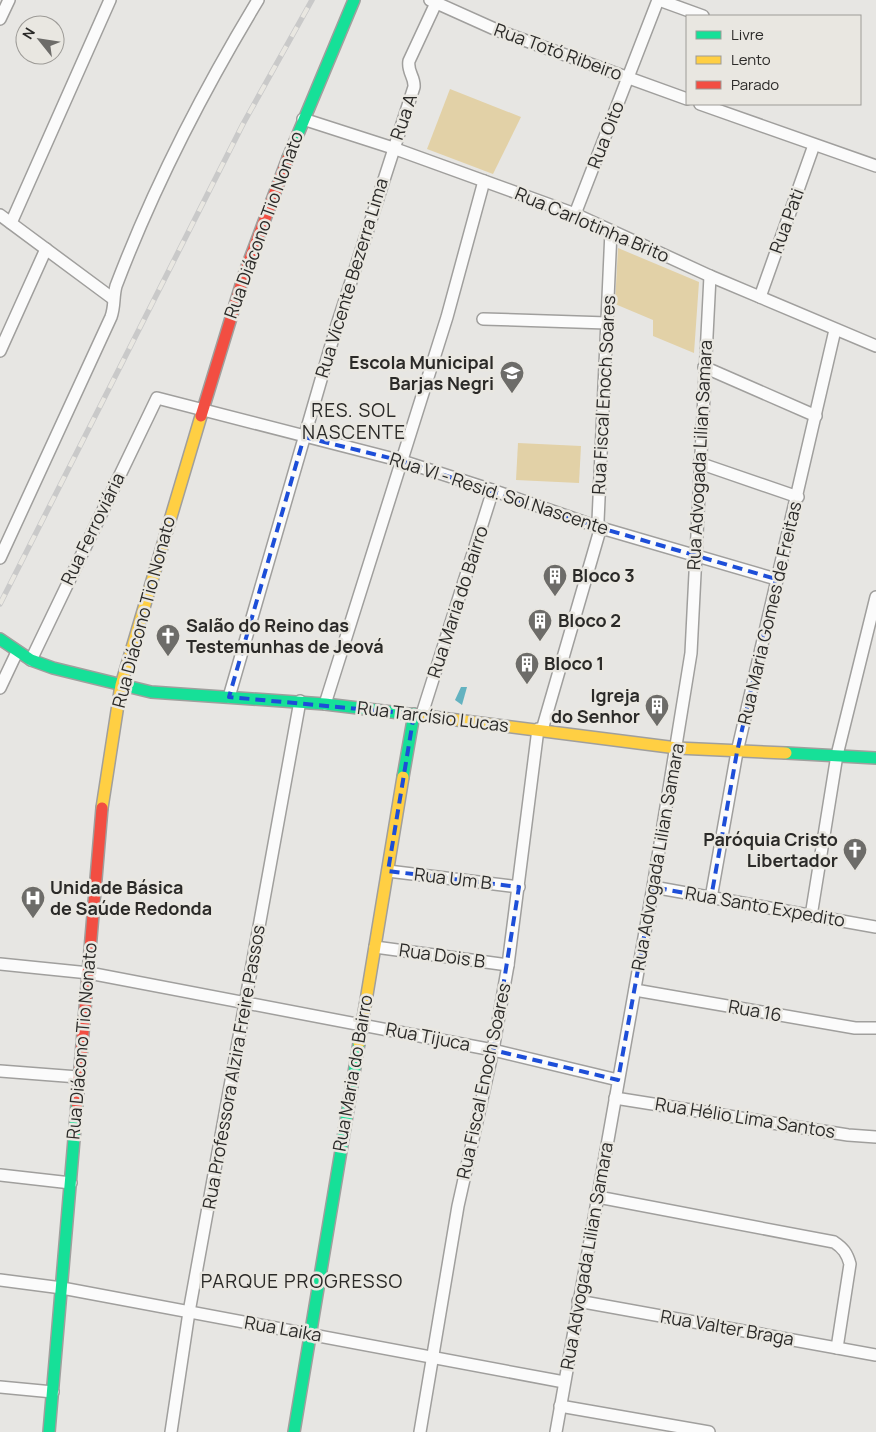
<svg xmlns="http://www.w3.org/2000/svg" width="876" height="1432" font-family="Manrope,sans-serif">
	<rect width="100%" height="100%" fill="#e7e6e3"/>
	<!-- green -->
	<g fill="#e2d1a7">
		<polygon points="450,89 521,117 493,174 427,149"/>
		<polygon points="618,248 699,282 694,353 653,336 653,320 615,304"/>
		<polygon points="518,443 581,446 579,483 516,480"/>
	</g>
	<!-- water -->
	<polygon fill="#63b2c0" points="461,687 467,687 462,705 455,700"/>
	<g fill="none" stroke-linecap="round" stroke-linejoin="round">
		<defs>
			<g id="street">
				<polyline points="430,0 499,31 687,99"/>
				<polyline points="659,0 703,16"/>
				<polyline points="0,19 9,0"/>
				<polyline points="700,104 876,166"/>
				<polyline points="303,119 393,148 575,214 710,276 876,346"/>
				<polyline points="575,214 658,0"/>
				<polyline points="0,215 112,298"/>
				<polyline points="11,223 110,0"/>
				<polyline points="760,297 814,145"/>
				<polyline points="483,319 607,323"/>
				<polyline points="0,351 46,249"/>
				<polyline points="704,367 816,416"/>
				<polyline points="699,463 798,497"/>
				<path d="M0,558L111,317C115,306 113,297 116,286C154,186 203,91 258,0"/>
				<polyline points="31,660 157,398 402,461 492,490 601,528 776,579"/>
				<polyline points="0,688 17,652"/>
				<path d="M229,697L336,328L414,87C415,77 407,72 409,61L436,3"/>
				<polyline points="325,704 447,317 484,181"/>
				<polyline points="422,714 493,490"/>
				<polyline points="542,730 600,530 598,521 611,231"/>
				<polyline points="388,871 519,887"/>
				<polyline points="653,887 876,927"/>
				<polyline points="711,898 737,752 835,330"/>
				<polyline points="811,916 837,755 876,597"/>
				<polyline points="375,947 508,965"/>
				<polyline points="0,964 89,973 493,1050 618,1080"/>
				<polyline points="635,990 855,1028 876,1028"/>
				<polyline points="0,1071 78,1077"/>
				<polyline points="615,1098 848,1135 876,1137"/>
				<polyline points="0,1175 71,1183"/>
				<path d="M598,1197L834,1242C843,1248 847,1253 850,1264L837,1348"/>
				<polyline points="0,1280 62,1288 564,1382"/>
				<polyline points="578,1301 876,1355"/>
				<polyline points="0,1387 53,1392"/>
				<polyline points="560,1406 709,1432"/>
				<polyline points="171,1432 189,1312 300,701"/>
				<polyline points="420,1432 458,1206 493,1050 508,965 538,729"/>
				<polyline points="556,1432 653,887 691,653 710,276"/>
			</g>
			<g id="fast">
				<polyline points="288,158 354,0"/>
				<polyline points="0,639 31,660 53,668 151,692 325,704 425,716"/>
				<polyline points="786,753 876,758"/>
				<polyline points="403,777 414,714"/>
				<polyline points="49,1432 77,1104"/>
				<polyline points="294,1432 359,1043"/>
			</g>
			<g id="slow">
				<polyline points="425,716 677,748 786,753"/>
				<polyline points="102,808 121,685 201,416"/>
				<polyline points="359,1043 403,777"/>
			</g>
			<g id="jam">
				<polyline points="201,416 245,272 288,158"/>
				<polyline points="77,1104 102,808"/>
			</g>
		</defs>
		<!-- street casing -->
		<use href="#street" stroke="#a09f9d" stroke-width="14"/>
		<!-- fast casing -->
		<use href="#fast" stroke="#a09f9d" stroke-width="14"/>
		<!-- slow casing -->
		<use href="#slow" stroke="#a09f9d" stroke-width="14"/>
		<!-- jam casing -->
		<use href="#jam" stroke="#a09f9d" stroke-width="14"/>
		<!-- street -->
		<use href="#street" stroke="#fbfbfb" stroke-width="11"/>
		<!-- fast -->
		<use href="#fast" stroke="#16e098" stroke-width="11"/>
		<!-- slow -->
		<use href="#slow" stroke="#ffcf43" stroke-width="11"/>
		<!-- jam -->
		<use href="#jam" stroke="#f24e42" stroke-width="11"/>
		<defs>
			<polyline id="rail" points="0,604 243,124 312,0"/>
		</defs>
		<!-- rail casing -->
		<use href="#rail" stroke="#c9c9c9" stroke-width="5.5"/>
		<!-- rail -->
		<use href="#rail" stroke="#e9e7e1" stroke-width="4" stroke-dasharray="11" stroke-linecap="butt"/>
	</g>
	<!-- marked area -->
	<path fill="none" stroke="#1d4ed8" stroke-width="4" stroke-dasharray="10 6" stroke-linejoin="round" d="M304,437L402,461L601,528L776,579L737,752L711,898L653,887L618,1080L493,1050L519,887L388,871L414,714L229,697Z"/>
	<!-- icons -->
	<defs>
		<symbol id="school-pin" viewBox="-11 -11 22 30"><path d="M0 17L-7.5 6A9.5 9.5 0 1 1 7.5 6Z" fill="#6d6c69" stroke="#e9e7e1"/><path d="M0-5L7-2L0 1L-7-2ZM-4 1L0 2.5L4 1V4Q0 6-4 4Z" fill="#fff"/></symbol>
		<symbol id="building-pin" viewBox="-11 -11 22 30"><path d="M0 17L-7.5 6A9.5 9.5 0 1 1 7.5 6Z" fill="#6d6c69" stroke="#e9e7e1"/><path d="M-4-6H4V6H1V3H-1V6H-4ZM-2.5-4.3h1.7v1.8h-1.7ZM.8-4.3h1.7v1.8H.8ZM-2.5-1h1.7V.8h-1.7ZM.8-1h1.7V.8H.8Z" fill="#fff"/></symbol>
		<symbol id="church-pin" viewBox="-11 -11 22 30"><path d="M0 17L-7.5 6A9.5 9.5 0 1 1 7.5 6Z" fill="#6d6c69" stroke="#e9e7e1"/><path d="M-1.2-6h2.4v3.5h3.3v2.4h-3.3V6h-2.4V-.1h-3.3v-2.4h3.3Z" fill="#fff"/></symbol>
		<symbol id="hospital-pin" viewBox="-11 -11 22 30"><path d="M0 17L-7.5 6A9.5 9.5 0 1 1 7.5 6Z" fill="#6d6c69" stroke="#e9e7e1"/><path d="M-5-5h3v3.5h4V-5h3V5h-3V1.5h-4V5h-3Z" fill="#fff"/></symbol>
	</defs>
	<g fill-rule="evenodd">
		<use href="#school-pin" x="498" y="359" width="28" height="38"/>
		<use href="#building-pin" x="541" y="562" width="28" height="38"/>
		<use href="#building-pin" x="526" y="607" width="28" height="38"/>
		<use href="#church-pin" x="154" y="622" width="28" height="38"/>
		<use href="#building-pin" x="513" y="650" width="28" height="38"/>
		<use href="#building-pin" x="643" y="692" width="28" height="38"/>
		<use href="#church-pin" x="841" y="836" width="28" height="38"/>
		<use href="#hospital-pin" x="19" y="884" width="28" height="38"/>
	</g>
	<g text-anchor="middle" stroke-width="5" stroke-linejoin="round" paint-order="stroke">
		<!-- street labels -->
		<g font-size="18" fill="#2b2a28" stroke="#e9e7e1">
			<text transform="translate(558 52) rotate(20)" y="6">Rua Totó Ribeiro</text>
			<text transform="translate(404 117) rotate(-71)" y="6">Rua A</text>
			<text transform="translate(606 135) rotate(-69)" y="6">Rua Oito</text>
			<text transform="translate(787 221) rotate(-70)" y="6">Rua Pati</text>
			<text transform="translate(264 225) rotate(-70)" y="6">Rua Diácono Tio Nonato</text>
			<text transform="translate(592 225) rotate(23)" y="6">Rua Carlotinha Brito</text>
			<text transform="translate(352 278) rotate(-73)" y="6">Rua Vicente Bezerra Lima</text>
			<text transform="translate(604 395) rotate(-87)" y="6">Rua Fiscal Enoch Soares</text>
			<text transform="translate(700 455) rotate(-87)" y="6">Rua Advogada Lilian Samara</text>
			<text transform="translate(499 494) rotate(18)" y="6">Rua VI - Resid. Sol Nascente</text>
			<text transform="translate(93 529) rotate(-64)" y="6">Rua Ferroviária</text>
			<text transform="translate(458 602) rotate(-72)" y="6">Rua Maria do Bairro</text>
			<text transform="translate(144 612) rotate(-75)" y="6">Rua Diácono Tio Nonato</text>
			<text transform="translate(770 613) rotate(-77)" y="6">Rua Maria Gomes de Freitas</text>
			<text transform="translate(433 717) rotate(7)" y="6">Rua Tarcísio Lucas</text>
			<text transform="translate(658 857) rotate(-80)" y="6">Rua Advogada Lilian Samara</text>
			<text transform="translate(453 879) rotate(7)" y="6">Rua Um B</text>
			<text transform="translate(765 907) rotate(10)" y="6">Rua Santo Expedito</text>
			<text transform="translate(442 956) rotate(8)" y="6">Rua Dois B</text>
			<text transform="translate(755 1011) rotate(10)" y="6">Rua 16</text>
			<text transform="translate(428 1037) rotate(11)" y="6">Rua Tijuca</text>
			<text transform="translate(82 1041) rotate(-85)" y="6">Rua Diácono Tio Nonato</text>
			<text transform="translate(234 1067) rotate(-80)" y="6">Rua Professora Alzira Freire Passos</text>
			<text transform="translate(353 1073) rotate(-80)" y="6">Rua Maria do Bairro</text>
			<text transform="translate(484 1081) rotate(-78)" y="6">Rua Fiscal Enoch Soares</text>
			<text transform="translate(745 1118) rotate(9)" y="6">Rua Hélio Lima Santos</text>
			<text transform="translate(587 1256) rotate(-80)" y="6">Rua Advogada Lilian Samara</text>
			<text transform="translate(727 1328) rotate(10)" y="6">Rua Valter Braga</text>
			<text transform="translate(283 1329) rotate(10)" y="6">Rua Laika</text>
		</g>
		<!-- poi labels -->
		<g font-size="18" font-weight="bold" fill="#2b2a28" stroke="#e9e7e1" text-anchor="start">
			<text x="494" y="369" text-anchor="end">Escola Municipal<tspan x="494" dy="21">Barjas Negri</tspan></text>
			<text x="572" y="582">Bloco 3</text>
			<text x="558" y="627">Bloco 2</text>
			<text x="186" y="632">Salão do Reino das<tspan x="186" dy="21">Testemunhas de Jeová</tspan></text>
			<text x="544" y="670">Bloco 1</text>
			<text x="640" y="702" text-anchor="end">Igreja<tspan x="640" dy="21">do Senhor</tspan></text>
			<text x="838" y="846" text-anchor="end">Paróquia Cristo<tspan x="838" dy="21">Libertador</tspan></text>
			<text x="50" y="894">Unidade Básica<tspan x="50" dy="21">de Saúde Redonda</tspan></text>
		</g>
		<!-- neighbourhood labels -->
		<g font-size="19" letter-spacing="1" fill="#2b2a28" stroke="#e9e7e1">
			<text x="354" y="417">RES. SOL<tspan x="354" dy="22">NASCENTE</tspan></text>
			<text x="302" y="1288">PARQUE PROGRESSO</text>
		</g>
	</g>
	<!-- legend -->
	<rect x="686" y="15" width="175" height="90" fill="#e9e7e1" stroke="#9d9b97"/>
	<rect x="696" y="31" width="25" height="8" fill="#16e098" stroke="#9d9b97"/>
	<text x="731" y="40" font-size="15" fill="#2b2a28">Livre</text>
	<rect x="696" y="56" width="25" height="8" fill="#ffcf43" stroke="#9d9b97"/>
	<text x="731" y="65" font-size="15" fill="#2b2a28">Lento</text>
	<rect x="696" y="81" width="25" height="8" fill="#f24e42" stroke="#9d9b97"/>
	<text x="731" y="90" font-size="15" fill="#2b2a28">Parado</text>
	<!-- north arrow -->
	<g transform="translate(40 40) rotate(300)"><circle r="24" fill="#e9e7e1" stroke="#9d9b97"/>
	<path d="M0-4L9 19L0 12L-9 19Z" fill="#6d6c69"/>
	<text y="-8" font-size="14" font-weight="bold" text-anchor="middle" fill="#2b2a28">N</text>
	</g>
</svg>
